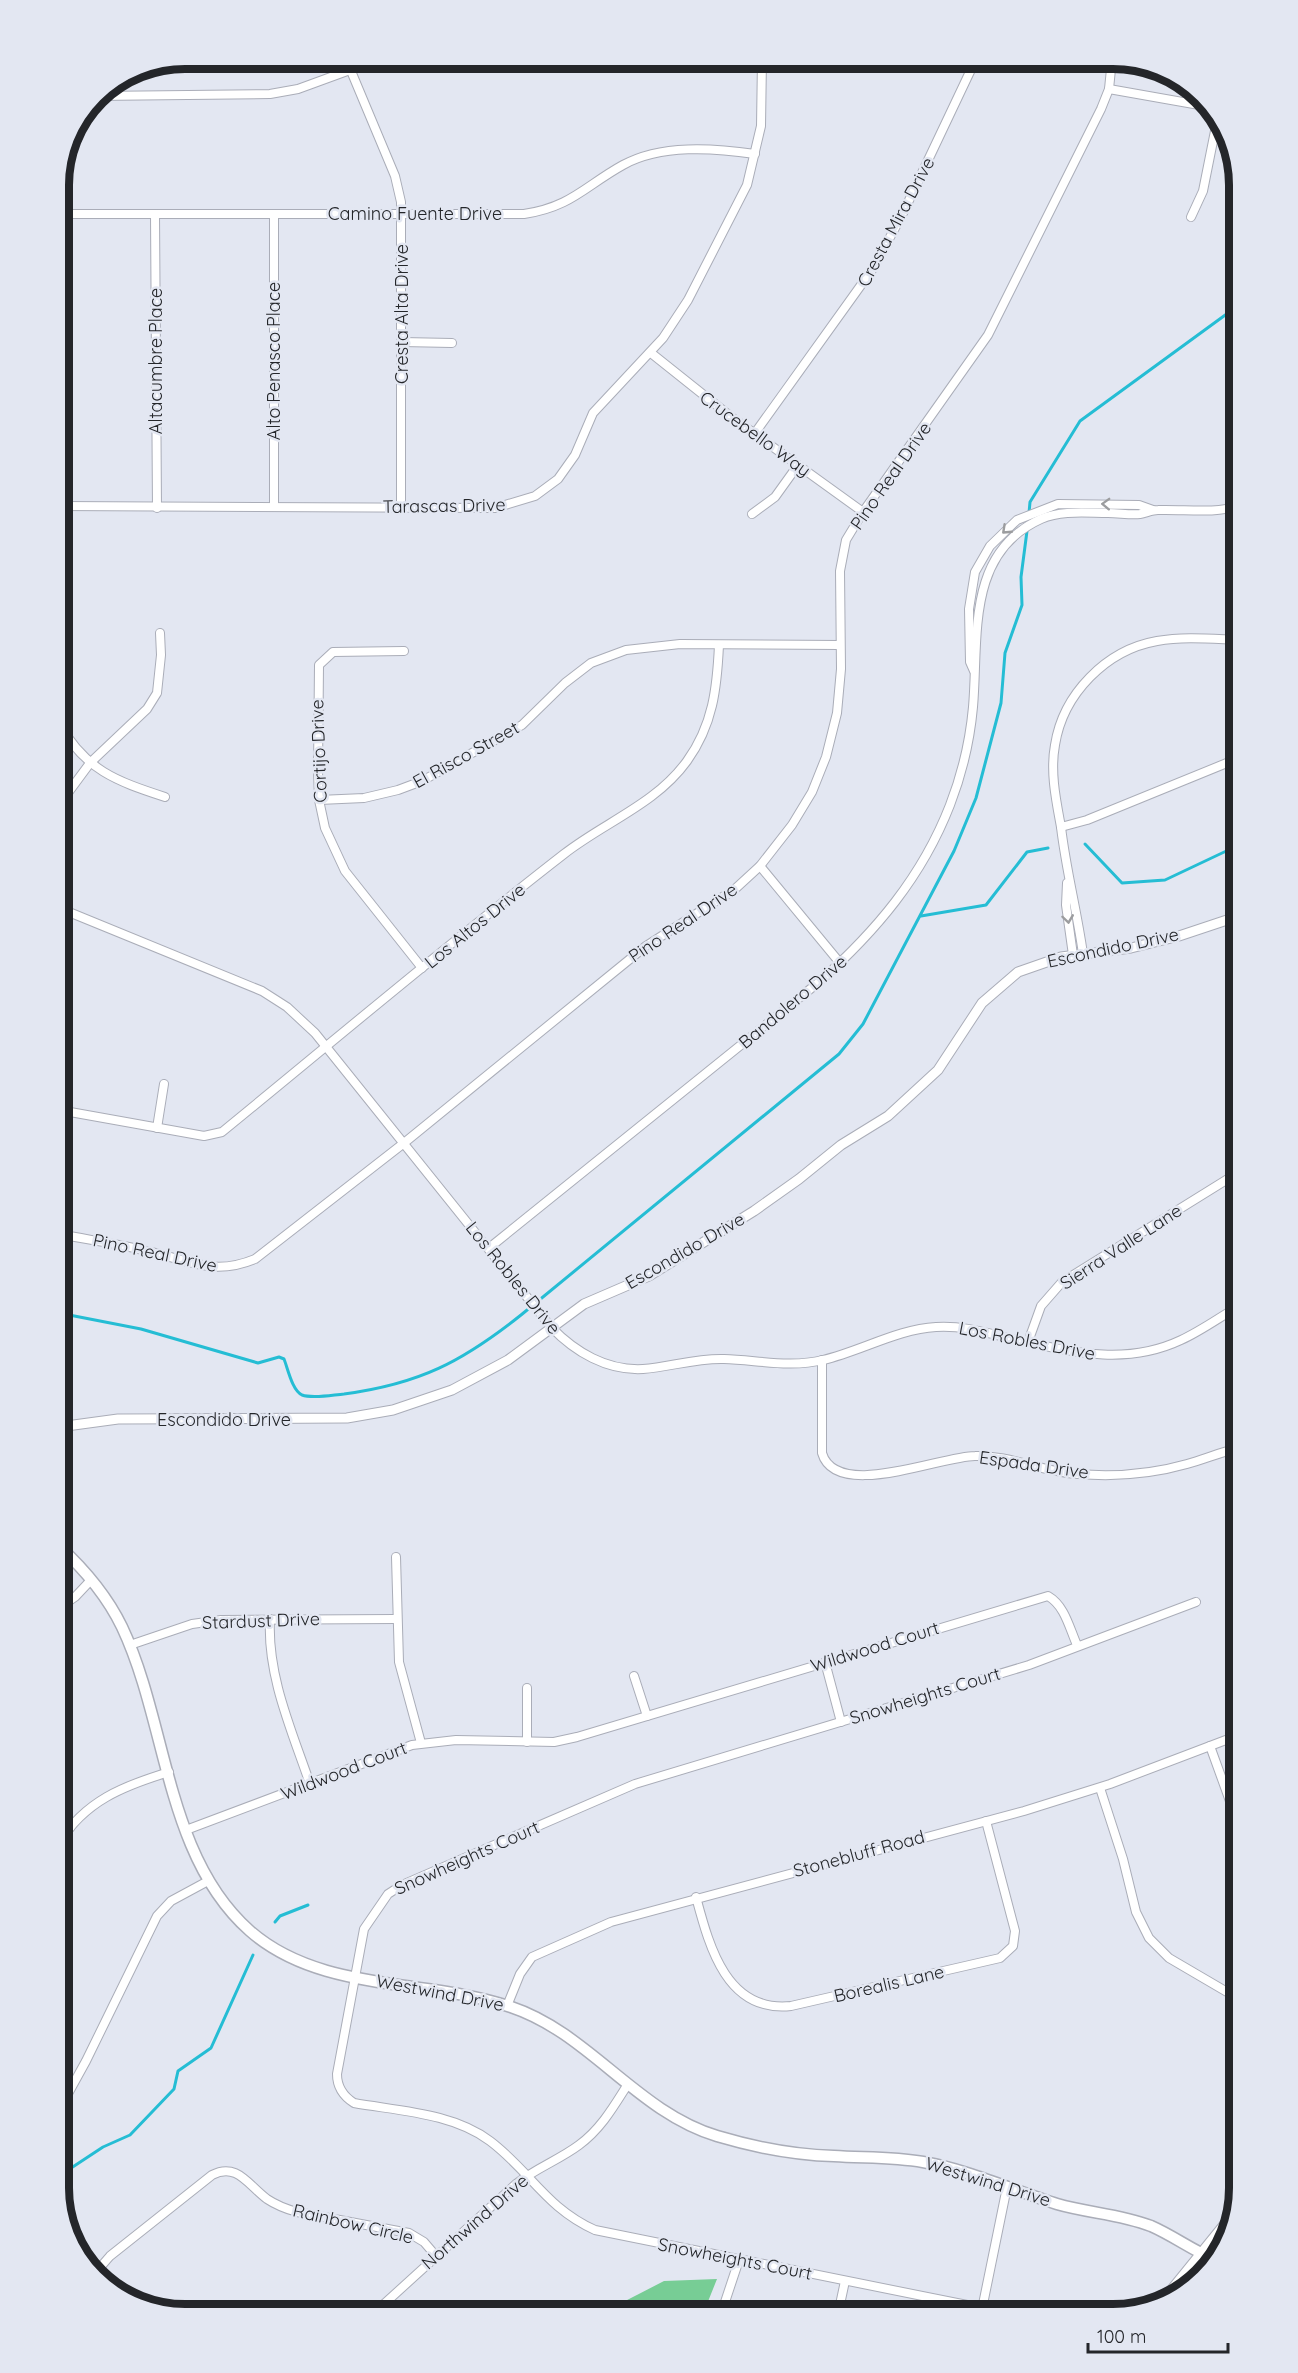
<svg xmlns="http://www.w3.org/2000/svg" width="1298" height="2373" font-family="Quicksand,sans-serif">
	<rect width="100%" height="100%" fill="#e3e7f2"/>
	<!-- green -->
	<polygon fill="#77cd95" points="717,2279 703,2314 600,2314 664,2281"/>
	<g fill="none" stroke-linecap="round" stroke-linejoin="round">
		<!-- stream -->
		<g stroke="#25bdd4" stroke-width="3">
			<polyline points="1028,524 1030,502 1080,421 1228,313 1239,295"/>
			<polyline points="1085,844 1122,883 1165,880 1239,845"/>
			<polyline points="921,916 986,905 1027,852 1048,848"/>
			<path d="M59,1313L141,1329L258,1363L279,1357L284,1359C288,1369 292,1390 302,1395C313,1399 332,1395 344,1394C419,1384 462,1362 521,1315L839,1054L863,1024L954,851L976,798L1001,703L1005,653L1022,605L1021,577L1027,531"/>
			<polyline points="275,1922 280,1916 308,1905"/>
			<polyline points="59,2176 103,2147 130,2135 174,2089 178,2071 211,2048 253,1955"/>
		</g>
		<defs>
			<g id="minor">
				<polyline points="346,59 395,176 401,202 401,508"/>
				<polyline points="1109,89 1205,106"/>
				<polyline points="96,96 270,94 298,89 350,70"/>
				<path d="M59,214H524C571,207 585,186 623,165C661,144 714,148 755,154"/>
				<polyline points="155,214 157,508"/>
				<polyline points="1191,217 1203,191 1217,121"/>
				<polyline points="402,342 452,343"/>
				<polyline points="651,353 730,416 863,512"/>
				<polyline points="755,433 874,267 903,213 976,59"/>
				<polyline points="59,506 495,508 535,496 558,479 575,455 593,413 663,338 688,300 747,185 761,126 762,59"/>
				<polyline points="274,507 274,214"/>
				<polyline points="752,514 775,497 798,465"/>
				<polyline points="404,651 333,652 319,665 318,771 319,800 325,828 345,871 422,968"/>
				<polyline points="974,671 970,662 969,609 975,572 990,546 1017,520 1058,504 1139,505 1153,510"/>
				<path d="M59,723C85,770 116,781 165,797"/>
				<path d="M1239,758L1087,820L1061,827C1056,800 1050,772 1055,745C1063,694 1106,650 1157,641C1184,636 1213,639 1239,640"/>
				<polyline points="319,800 364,798 398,790 422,781 522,725 565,683 591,663 626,650 680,644 840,645"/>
				<polyline points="59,805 90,763 147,709 157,693 161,655 160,633"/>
				<path d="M1061,827C1066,870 1077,911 1083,954"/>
				<polyline points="760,866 840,963"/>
				<polyline points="1067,883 1066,905 1073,955"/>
				<path d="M59,908L262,991L287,1007L315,1033L551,1327C575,1352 607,1371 643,1369C670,1367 696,1358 724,1359C757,1360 790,1368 823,1360C861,1351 898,1329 936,1327C963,1325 991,1334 1017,1340C1072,1352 1126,1366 1181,1340C1201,1331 1220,1317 1239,1306"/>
				<path d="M59,1110L204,1136L222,1132C336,1039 448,944 564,854C605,822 656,804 687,761C713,725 717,688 719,645"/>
				<polyline points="157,1128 164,1084"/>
				<path d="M59,1234C89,1240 121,1244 151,1252C191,1261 214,1276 255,1259L404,1143L646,946L735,889L760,866L792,825L812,792L826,757L837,713L841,669L840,571L846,540L863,512L988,335L1101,109L1109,89L1112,59"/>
				<path d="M489,1248L819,982C876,931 922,877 950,805C962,774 970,740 973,707C979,639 965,553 1041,519C1062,510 1086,513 1108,513C1119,513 1130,515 1140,514C1146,513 1152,510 1158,510C1185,509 1213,514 1239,506"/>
				<polyline points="1028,1342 1041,1306 1062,1282 1239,1172"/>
				<path d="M822,1360V1453C836,1501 941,1456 975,1456C1010,1455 1043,1472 1078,1474C1115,1477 1152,1474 1187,1464C1205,1459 1221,1452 1239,1448"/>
				<polyline points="396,1557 399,1662 421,1743"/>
				<polyline points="59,1608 75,1597 91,1580"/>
				<path d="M270,1619C267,1676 292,1731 310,1784"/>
				<polyline points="130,1645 192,1624 221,1620 396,1619"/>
				<polyline points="825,1662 841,1722"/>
				<polyline points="634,1676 647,1716"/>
				<polyline points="527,1742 527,1688"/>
				<polyline points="1210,1746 1239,1826"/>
				<polyline points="1100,1788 1123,1859 1136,1912 1149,1938 1169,1958 1239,1999"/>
				<polyline points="59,1816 70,1828"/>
				<path d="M186,1830L412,1745L456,1740L554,1742L577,1737L1048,1596C1065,1606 1069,1627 1077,1645"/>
				<path d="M59,1843C85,1801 123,1786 169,1772"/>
				<path d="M696,1897C709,1945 726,2013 791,2006L1000,1958L1013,1946L1015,1931L986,1821"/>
				<polyline points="507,2006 520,1974 532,1957 611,1922 1024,1811 1110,1784 1239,1735"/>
				<polyline points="59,2110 86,2061 157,1916 171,1901 208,1881"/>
				<path d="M97,2271L110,2256L212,2175C237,2162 248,2185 267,2199C276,2205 286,2209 297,2212L409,2233L424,2242L436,2256"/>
				<path d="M982,2308L595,2230C546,2208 530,2171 490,2141C453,2113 399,2111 354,2103C343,2096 337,2087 337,2074L364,1929L388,1894L402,1885L635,1784L1029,1665L1196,1602"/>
				<path d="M373,2314L516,2184C536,2168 559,2160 579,2145C601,2129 614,2106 628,2084"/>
				<polyline points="721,2314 739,2260"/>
				<polyline points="838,2314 845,2281"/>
				<polyline points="981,2314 1007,2187"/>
			</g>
			<g id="tertiary">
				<polyline points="59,1427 118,1419 347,1418 393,1410 452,1390 508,1360 584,1304 649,1276 754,1211 799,1179 841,1145 888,1116 938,1070 982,1003 1018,972 1061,957 1131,948 1179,936 1239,916"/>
				<polyline points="1159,2305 1232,2215"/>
			</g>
			<g id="secondary">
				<path d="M59,1546C84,1569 107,1596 122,1627C168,1724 165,1856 250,1931C321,1993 426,1978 511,2007C589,2033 637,2112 717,2136C754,2147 795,2155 834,2156C863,2158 893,2157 923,2162C969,2170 1012,2190 1057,2204C1088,2213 1120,2214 1151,2226C1174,2236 1193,2251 1216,2260"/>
				<polyline points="1200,2255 1204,2270"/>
			</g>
		</defs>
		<!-- minor casing -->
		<use href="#minor" stroke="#aaadb8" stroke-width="10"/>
		<!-- tertiary casing -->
		<use href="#tertiary" stroke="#aaadb8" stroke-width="11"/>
		<!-- secondary casing -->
		<use href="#secondary" stroke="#aaadb8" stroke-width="13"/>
		<!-- minor -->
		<use href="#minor" stroke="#fff" stroke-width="8"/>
		<!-- tertiary -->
		<use href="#tertiary" stroke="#fff" stroke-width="9"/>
		<!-- secondary -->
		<use href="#secondary" stroke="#fff" stroke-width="10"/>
	</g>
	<!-- one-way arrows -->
	<defs><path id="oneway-chevron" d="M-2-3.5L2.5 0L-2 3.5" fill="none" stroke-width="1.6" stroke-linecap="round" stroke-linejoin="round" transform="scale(1.5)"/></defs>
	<g stroke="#9c9d9f">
		<use href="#oneway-chevron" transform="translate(1106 504) rotate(-178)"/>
		<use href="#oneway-chevron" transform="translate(1006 530) rotate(137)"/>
		<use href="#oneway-chevron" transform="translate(1068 919) rotate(82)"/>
	</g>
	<g text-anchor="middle" stroke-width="5" stroke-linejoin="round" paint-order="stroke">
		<!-- street labels -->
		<g font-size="18" fill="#24262a" stroke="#e3e7f2">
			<text x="415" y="220">Camino Fuente Drive</text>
			<text transform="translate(896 222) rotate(-62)" y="6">Cresta Mira Drive</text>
			<text transform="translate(402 314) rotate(-90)" y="6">Cresta Alta Drive</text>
			<text transform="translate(156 361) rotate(-90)" y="6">Altacumbre Place</text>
			<text transform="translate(274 361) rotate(-90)" y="6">Alto Penasco Place</text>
			<text transform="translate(755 434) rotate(36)" y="6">Crucebello Way</text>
			<text transform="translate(891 476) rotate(-55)" y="6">Pino Real Drive</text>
			<text transform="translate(444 506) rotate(-1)" y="6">Tarascas Drive</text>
			<text transform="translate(319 751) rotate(-92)" y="6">Cortijo Drive</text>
			<text transform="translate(466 755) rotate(-29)" y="6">El Risco Street</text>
			<text transform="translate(683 923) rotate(-34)" y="6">Pino Real Drive</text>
			<text transform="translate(475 926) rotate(-39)" y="6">Los Altos Drive</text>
			<text transform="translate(1113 948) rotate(-12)" y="6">Escondido Drive</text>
			<text transform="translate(793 1002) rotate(-40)" y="6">Bandolero Drive</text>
			<text transform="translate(1121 1247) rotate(-33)" y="6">Sierra Valle Lane</text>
			<text transform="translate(685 1251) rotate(-30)" y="6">Escondido Drive</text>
			<text transform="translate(155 1253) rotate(12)" y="6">Pino Real Drive</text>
			<text transform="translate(513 1278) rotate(51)" y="6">Los Robles Drive</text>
			<text transform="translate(1027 1341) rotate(11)" y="6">Los Robles Drive</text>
			<text x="224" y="1426">Escondido Drive</text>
			<text transform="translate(1034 1465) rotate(8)" y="6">Espada Drive</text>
			<text transform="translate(261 1621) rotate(-2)" y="6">Stardust Drive</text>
			<text transform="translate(875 1647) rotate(-17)" y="6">Wildwood Court</text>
			<text transform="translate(925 1696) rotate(-17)" y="6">Snowheights Court</text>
			<text transform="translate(344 1771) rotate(-21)" y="6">Wildwood Court</text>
			<text transform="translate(859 1854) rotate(-15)" y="6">Stonebluff Road</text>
			<text transform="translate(467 1858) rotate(-24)" y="6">Snowheights Court</text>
			<text transform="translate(889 1984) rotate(-13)" y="6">Borealis Lane</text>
			<text transform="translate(440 1993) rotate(11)" y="6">Westwind Drive</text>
			<text transform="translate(988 2182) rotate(17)" y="6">Westwind Drive</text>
			<text transform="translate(475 2222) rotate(-41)" y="6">Northwind Drive</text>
			<text transform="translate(353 2224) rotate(13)" y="6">Rainbow Circle</text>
			<text transform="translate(735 2259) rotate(11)" y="6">Snowheights Court</text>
		</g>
	</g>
	<!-- crop -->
	<path d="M0 0H1298V2373H0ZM185 69H1113A116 116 0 0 1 1229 185V2188A116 116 0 0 1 1113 2304H185A116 116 0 0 1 69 2188V185A116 116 0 0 1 185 69Z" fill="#e3e7f2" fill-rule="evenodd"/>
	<path fill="none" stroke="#24262a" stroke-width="8" d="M185 69H1113A116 116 0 0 1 1229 185V2188A116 116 0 0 1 1113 2304H185A116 116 0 0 1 69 2188V185A116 116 0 0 1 185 69Z"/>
	<!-- scale -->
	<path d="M1088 2343v9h140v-9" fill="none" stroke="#24262a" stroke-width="3"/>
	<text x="1097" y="2343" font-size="18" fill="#24262a" stroke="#e3e7f2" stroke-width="4.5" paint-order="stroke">100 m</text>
</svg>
